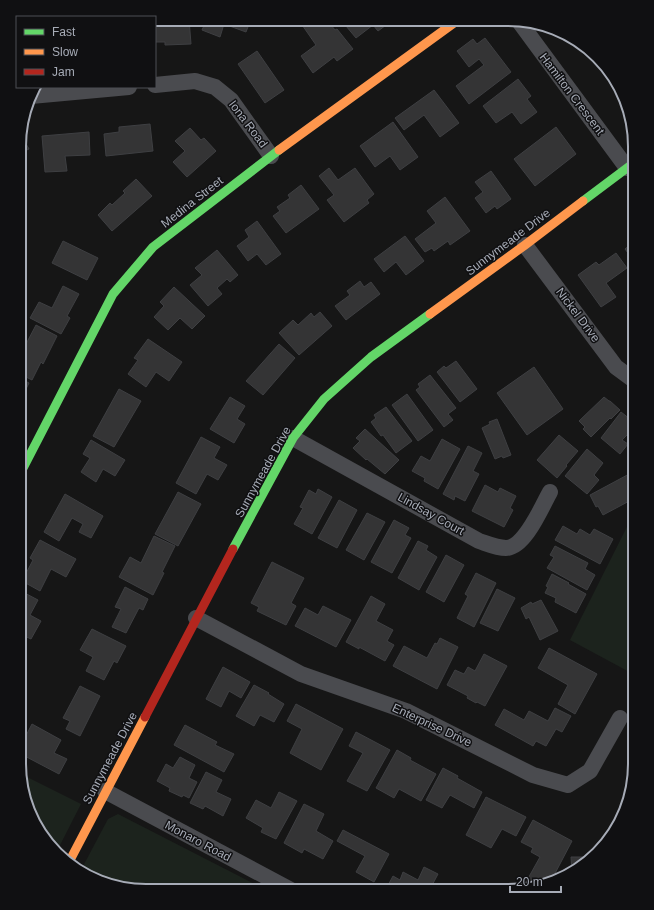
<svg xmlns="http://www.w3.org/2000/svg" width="654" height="910" font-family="Arial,sans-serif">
	<rect width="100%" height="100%" fill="#161616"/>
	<!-- green -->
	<g fill="#1c231d">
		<polygon points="635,511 635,675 570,640"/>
		<polygon points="21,774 81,804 57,851 32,820"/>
		<polygon points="118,814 266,890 130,890 81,870 108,819"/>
	</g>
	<!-- building -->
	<g fill="#343435" stroke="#3e3f42">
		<polygon points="155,19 189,19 191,44 165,45 165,42 155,42"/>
		<polygon points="207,19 251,19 246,32 224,24 220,37 202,30"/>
		<polygon points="298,19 327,20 335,30 337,29 353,49 337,61 334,57 313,73 301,56 316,45"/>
		<polygon points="341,20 393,20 378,31 373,25 356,38"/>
		<polygon points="485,38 511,72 469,104 456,86 484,65 479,59 469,67 457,51 473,39 477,44"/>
		<polygon points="257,51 284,90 265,103 238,64"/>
		<polygon points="518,79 531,96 527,99 537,112 521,124 512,112 496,123 483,106"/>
		<polygon points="434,90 459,123 440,137 424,115 404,130 395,118"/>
		<polygon points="393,122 418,157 400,170 390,156 375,167 360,146"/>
		<polygon points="150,124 153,151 106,156 104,134 119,132 119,127"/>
		<polygon points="556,127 576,154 535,186 514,159"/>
		<polygon points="190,128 201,140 204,138 216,151 187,177 173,162 185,151 175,141"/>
		<polygon points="89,132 90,155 65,156 67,171 45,172 42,136"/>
		<polygon points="20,133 29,149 20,153"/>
		<polygon points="329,168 338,180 355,168 374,194 367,200 369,203 344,222 327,200 334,195 319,176"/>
		<polygon points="491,171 511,199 497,209 495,206 486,213 475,198 483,192 475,182"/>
		<polygon points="136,179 152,196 112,231 98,215 110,203 112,205 125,193 123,191"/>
		<polygon points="20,185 26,185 24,208 20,208"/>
		<polygon points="301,185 319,209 286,233 273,216 280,211 277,207 290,198 288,195"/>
		<polygon points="445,197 470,231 450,245 448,241 434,251 432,248 425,252 415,239 436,223 427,211"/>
		<polygon points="257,221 281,254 266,265 257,254 248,261 237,246 249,237 245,230"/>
		<polygon points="405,236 424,261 406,275 396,262 384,272 374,259"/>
		<polygon points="63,241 98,258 87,280 52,263"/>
		<polygon points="635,241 635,260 634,261 625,249"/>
		<polygon points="217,250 238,275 230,282 227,279 217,288 222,294 208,306 190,285 202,275 195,268"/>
		<polygon points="616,253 627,268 606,283 616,297 601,307 578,275 596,262 599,265"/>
		<polygon points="360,281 364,287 371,282 380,294 346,320 335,306 350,295 347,291"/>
		<polygon points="63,286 79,294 67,316 70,318 61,334 30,318 39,302 52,308"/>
		<polygon points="174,287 205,316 192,329 180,318 168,330 154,317 164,306 160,302"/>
		<polygon points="320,312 332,326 299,355 279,333 293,320 298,325 311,313 314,317"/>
		<polygon points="36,325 57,336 43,364 41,362 32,380 20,374 20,341 26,344"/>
		<polygon points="148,339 182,362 169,381 156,372 146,387 128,374 138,360 134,358"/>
		<polygon points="279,344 295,358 263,395 246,381"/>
		<polygon points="456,361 477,389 460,402 437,372 444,366 446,368"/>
		<polygon points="534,367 563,409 527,435 497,393"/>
		<polygon points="430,375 456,408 448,414 453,420 444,427 416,390 420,387 418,384"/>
		<polygon points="20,378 29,383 20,401"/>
		<polygon points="119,389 141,401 114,447 93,436"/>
		<polygon points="407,394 433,430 418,441 392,405"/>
		<polygon points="230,397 245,406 237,419 245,424 234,443 210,429"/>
		<polygon points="604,397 609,401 610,401 620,410 611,419 610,418 591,437 583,429 585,427 579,421"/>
		<polygon points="386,407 412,441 396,453 383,435 381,436 371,422 376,418 374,415"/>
		<polygon points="621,412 635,423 635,440 634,441 627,435 622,440 628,444 620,454 601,438"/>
		<polygon points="497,419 511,455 503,458 502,456 495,459 482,428 490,424 489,422"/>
		<polygon points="365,429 399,460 385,474 367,459 366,460 353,448 360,441 356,438"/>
		<polygon points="559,435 578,451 566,465 567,466 557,478 537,460"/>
		<polygon points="201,437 220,447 214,458 227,465 218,480 207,474 196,494 176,483"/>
		<polygon points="442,439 460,449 438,489 424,481 425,478 412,471 421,456 430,461"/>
		<polygon points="91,440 125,460 115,476 103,469 96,482 81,472 90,458 83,454"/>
		<polygon points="468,446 482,453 473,471 479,474 465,501 455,496 454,500 443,494"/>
		<polygon points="587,449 603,463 594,475 599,480 587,494 565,476"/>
		<polygon points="631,473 635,480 635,498 603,515 598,506 596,507 590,495"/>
		<polygon points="485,485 498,492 500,488 516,496 510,508 513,510 504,527 472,511"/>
		<polygon points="318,489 332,497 312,534 294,524 303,508 300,507 309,490 316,494"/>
		<polygon points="178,492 201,504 178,546 155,534"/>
		<polygon points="65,494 103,516 91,538 79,532 83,524 72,518 59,541 44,532"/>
		<polygon points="339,500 357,510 337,548 318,538"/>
		<polygon points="367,513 385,522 364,560 346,550"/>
		<polygon points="394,520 409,528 405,535 411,538 392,573 371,562"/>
		<polygon points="563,526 577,534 580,529 590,535 594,529 613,539 600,564 555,540"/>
		<polygon points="154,536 175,546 162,572 164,573 153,595 119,577 130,557 141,563"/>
		<polygon points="40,540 76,559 66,577 51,569 40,591 22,581 33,560 30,558"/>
		<polygon points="418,541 428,546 426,550 437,557 419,590 398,578"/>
		<polygon points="555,546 588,563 585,569 595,575 587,590 547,568 554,557 550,555"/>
		<polygon points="446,555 464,565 444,602 426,592"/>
		<polygon points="272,562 304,578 291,603 296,606 286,625 257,611 259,607 251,603"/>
		<polygon points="476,573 496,583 474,627 457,618 468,596 465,594"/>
		<polygon points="552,574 569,583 568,584 586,594 576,613 555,602 556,598 545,593 548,587 546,586"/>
		<polygon points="125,587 148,599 143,610 139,608 126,633 112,627 121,609 115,607"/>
		<polygon points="497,589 515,598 498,631 480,623"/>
		<polygon points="19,590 38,600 30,615 41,621 31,639 20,634 19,635"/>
		<polygon points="371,596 385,604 376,621 393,630 387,641 394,645 385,661 359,647 359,649 346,642"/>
		<polygon points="541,600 558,631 540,640 529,617 526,619 521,608 531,602 532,604"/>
		<polygon points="323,606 351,620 336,647 295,626 305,608 318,615"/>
		<polygon points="92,629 126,646 117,663 114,661 104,680 86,671 93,657 80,650"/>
		<polygon points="440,638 458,647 437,689 393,666 404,646 427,658 435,643 437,644"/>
		<polygon points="549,648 597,674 575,714 558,704 568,685 538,668"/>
		<polygon points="484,654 507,666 485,706 477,702 476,703 467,698 468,696 447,685 455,670 464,674 468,667 475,671"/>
		<polygon points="223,667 250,682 241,698 229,691 221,707 206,699"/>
		<polygon points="254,685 269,693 268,694 284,704 274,722 260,715 254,726 236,716"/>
		<polygon points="80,686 100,696 80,736 66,729 70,721 63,718"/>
		<polygon points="296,704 343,729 321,770 290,753 302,729 287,721"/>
		<polygon points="555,708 571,716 562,732 556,729 546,746 536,741 533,746 495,725 504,709 524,720 529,711 548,721"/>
		<polygon points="32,724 61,740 54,753 67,759 59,774 19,753 19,749"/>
		<polygon points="185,725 217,742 215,745 234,754 224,772 174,745"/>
		<polygon points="356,732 390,750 367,791 347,781 363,753 349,746"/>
		<polygon points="397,750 411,758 410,760 436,774 421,801 399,789 394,798 376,788"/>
		<polygon points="180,757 195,765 189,778 197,782 189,798 183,795 182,797 169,791 170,788 157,781 166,764 173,768"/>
		<polygon points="443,768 458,776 457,778 482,792 474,808 450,795 442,808 426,800"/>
		<polygon points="206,772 222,780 216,792 231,799 223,816 205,806 203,809 190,803"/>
		<polygon points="279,792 297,801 276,839 261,832 263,828 246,818 256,800 271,808"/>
		<polygon points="486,797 526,817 516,836 502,829 491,848 466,835"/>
		<polygon points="304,804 324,814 316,831 333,841 323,859 304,849 302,853 284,843"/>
		<polygon points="533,820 572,841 551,881 533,885 526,882 540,857 531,852 533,848 521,842"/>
		<polygon points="343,830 389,854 374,882 356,872 365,856 337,841"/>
		<polygon points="571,857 588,857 572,871"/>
		<polygon points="424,867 438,874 429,891 385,891 393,876 400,880 403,872 418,880"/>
	</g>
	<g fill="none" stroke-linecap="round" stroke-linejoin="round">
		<!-- street -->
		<g stroke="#4a4b4f" stroke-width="16">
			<polyline points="518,20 627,168"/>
			<polyline points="155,85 195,81 215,87 231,100 271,156"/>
			<polyline points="31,96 129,87"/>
			<polyline points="525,245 616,367 635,381"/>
			<path d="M293,438L479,541C488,544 497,548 506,548C525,548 542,506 550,492"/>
			<polyline points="196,618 301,674 406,711 533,775 568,785 590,771 620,718"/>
			<polyline points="105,791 291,890"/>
		</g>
		<!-- fast -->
		<g stroke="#63d668" stroke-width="9">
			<polyline points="583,201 635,162"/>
			<polyline points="20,474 113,294 153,247 279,150"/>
			<polyline points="233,549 293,438 324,399 371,357 430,314"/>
		</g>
		<!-- slow -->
		<g stroke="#ff974d" stroke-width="9">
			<polyline points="279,150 458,20"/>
			<polyline points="430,314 525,245 583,201"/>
			<polyline points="68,864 145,717"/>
		</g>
		<!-- jam -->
		<polyline stroke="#b3261e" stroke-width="9" points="145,717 233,549"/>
	</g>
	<g text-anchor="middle" stroke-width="3" stroke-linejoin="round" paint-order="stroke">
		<!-- street labels -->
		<g font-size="12" fill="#a7acb7" stroke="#101012">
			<text transform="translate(572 94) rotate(53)" y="4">Hamilton Crescent</text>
			<text transform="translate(248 124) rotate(53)" y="4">Iona Road</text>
			<text transform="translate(192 202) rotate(-38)" y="4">Medina Street</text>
			<text transform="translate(508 242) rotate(-37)" y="4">Sunnymeade Drive</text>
			<text transform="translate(578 315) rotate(53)" y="4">Nickel Drive</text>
			<text transform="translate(263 472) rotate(-61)" y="4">Sunnymeade Drive</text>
			<text transform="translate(431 514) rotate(29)" y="4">Lindsay Court</text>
			<text transform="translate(432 725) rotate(25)" y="4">Enterprise Drive</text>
			<text transform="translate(110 758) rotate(-62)" y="4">Sunnymeade Drive</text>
			<text transform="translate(198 841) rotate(28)" y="4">Monaro Road</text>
		</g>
	</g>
	<!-- crop -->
	<path d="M0 0H654V910H0ZM146 26H508A120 120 0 0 1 628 146V764A120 120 0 0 1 508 884H146A120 120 0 0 1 26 764V146A120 120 0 0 1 146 26Z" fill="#101012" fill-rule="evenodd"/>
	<path fill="none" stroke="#a7acb7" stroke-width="2" d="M146 26H508A120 120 0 0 1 628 146V764A120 120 0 0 1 508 884H146A120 120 0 0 1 26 764V146A120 120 0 0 1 146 26Z"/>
	<!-- legend -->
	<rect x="16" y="16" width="140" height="72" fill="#101012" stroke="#4c4e54"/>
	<rect x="24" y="29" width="20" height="6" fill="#63d668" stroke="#4c4e54"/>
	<text x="52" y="36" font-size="12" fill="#a7acb7">Fast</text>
	<rect x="24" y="49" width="20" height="6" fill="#ff974d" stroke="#4c4e54"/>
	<text x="52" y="56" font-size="12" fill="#a7acb7">Slow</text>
	<rect x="24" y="69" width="20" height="6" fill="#b3261e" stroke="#4c4e54"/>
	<text x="52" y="76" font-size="12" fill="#a7acb7">Jam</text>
	<!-- scale -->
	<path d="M510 886v6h51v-6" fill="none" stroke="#a7acb7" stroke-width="2"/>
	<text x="516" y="886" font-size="12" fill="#a7acb7" stroke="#101012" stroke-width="3" paint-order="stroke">20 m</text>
</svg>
